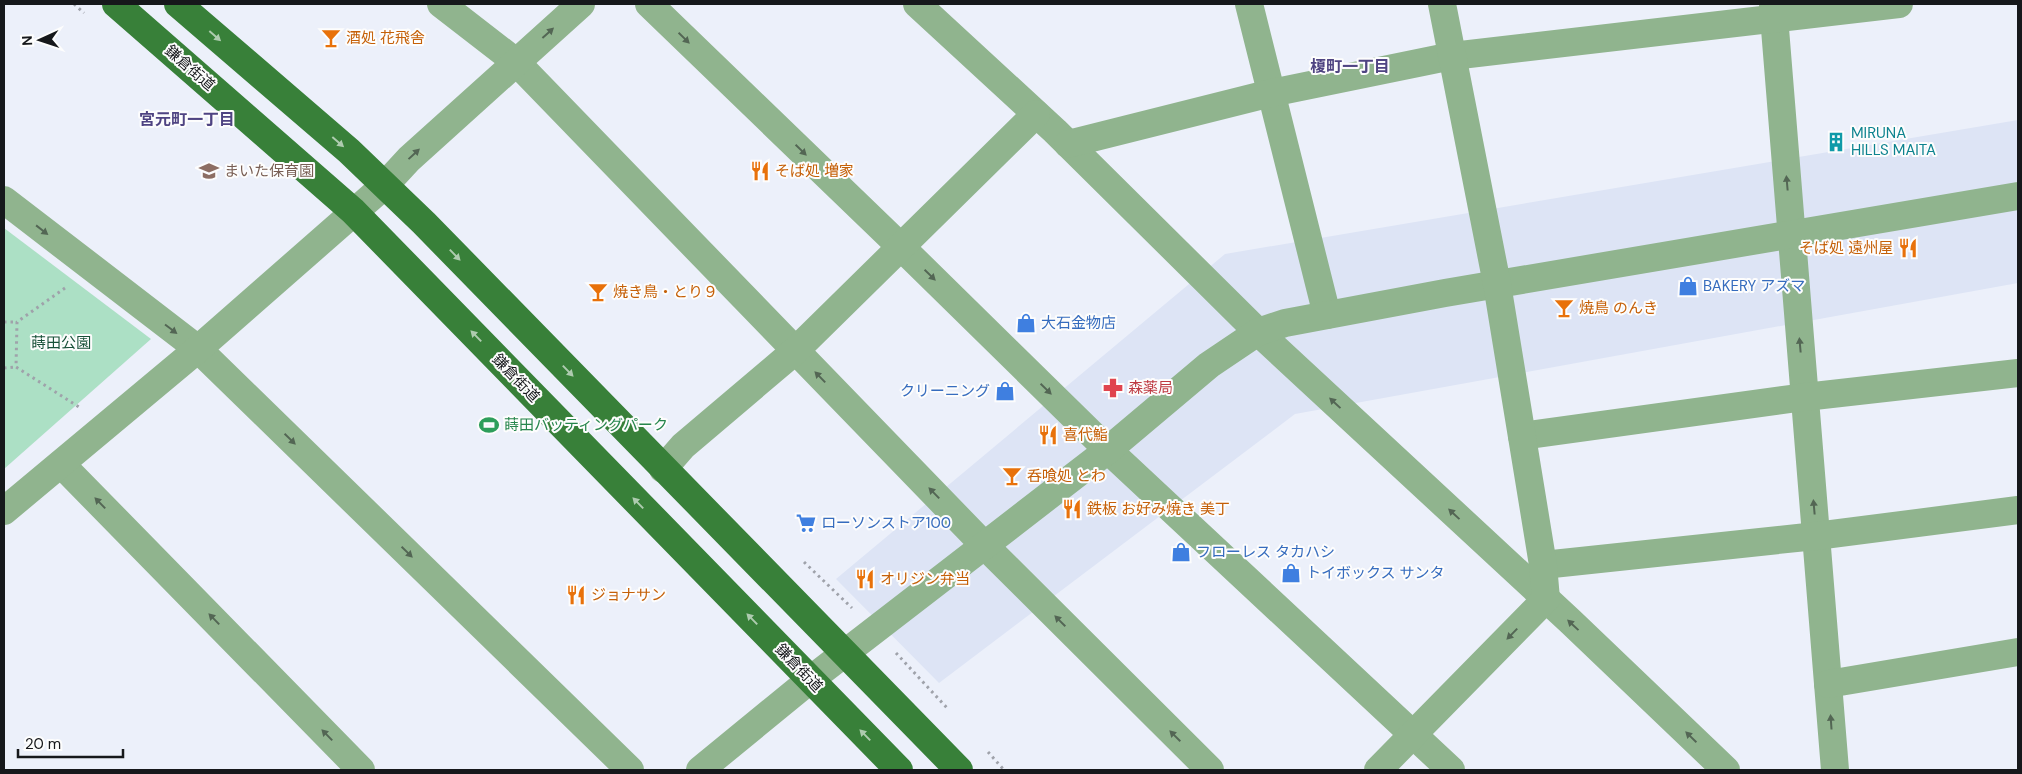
<svg xmlns="http://www.w3.org/2000/svg" width="2022" height="774" font-family="'DM Sans','Noto Sans JP',sans-serif">
	<rect width="100%" height="100%" fill="#ecf0fa"/>
	<!-- built -->
	<polygon fill="#dde4f5" points="2018,120 2018,283 1295,414 939,683 836,579 1225,254"/>
	<!-- green -->
	<polygon fill="#ace0c5" points="4,228 151,339 4,469"/>
	<g fill="none" stroke-linecap="round" stroke-linejoin="round">
		<!-- path -->
		<g stroke="#9fa2aa" stroke-width="3" stroke-dasharray="2.5 4" stroke-linecap="butt">
			<polyline points="74,4 84,13"/>
			<polyline points="65,288 17,322 16,367 79,407"/>
			<polyline points="4,322 17,322"/>
			<polyline points="4,368 16,367"/>
			<polyline points="804,562 852,608"/>
			<polyline points="896,653 948,709"/>
			<polyline points="988,752 1004,770"/>
		</g>
		<!-- minor -->
		<g stroke="#90b48e" stroke-width="28">
			<polyline points="441,4 516,62 985,546 1210,770"/>
			<polyline points="649,4 901,247 1108,450 1451,770"/>
			<polyline points="917,4 1055,131 1258,332 1570,621 1726,770"/>
			<polyline points="1249,4 1327,315"/>
			<polyline points="1773,4 1835,770"/>
			<polyline points="1068,144 1271,93 1452,56 1899,4"/>
			<polyline points="4,200 198,349 630,770"/>
			<polyline points="1522,436 1805,397 2018,373"/>
			<polyline points="61,464 361,770"/>
			<polyline points="663,469 683,446 795,351 1036,114"/>
			<polyline points="4,511 198,349 385,185 409,159 581,4"/>
			<polyline points="1543,565 1816,536 2018,510"/>
			<polyline points="1828,684 2018,652"/>
			<polyline points="700,770 810,680 1108,450 1209,365 1258,332 1285,323 1445,293 2018,196"/>
			<polyline points="1378,770 1546,599 1543,565 1497,284 1442,4"/>
		</g>
		<!-- major -->
		<g stroke="#388039" stroke-width="28">
			<polyline points="116,4 353,211 899,770"/>
			<polyline points="178,4 349,151 424,223 959,770"/>
		</g>
	</g>
	<!-- one-way arrows -->
	<defs><path id="oneway-solid" d="M-6-.8H1V-3.2L6.5 0L1 3.2V.8H-6Z" transform="scale(1.25)"/></defs>
	<g fill="#536654">
		<use href="#oneway-solid" transform="translate(548 33) rotate(-42)"/>
		<use href="#oneway-solid" transform="translate(684 38) rotate(44)"/>
		<use href="#oneway-solid" transform="translate(801 150) rotate(44)"/>
		<use href="#oneway-solid" transform="translate(414 154) rotate(-43)"/>
		<use href="#oneway-solid" transform="translate(1787 183) rotate(-95)"/>
		<use href="#oneway-solid" transform="translate(42 230) rotate(38)"/>
		<use href="#oneway-solid" transform="translate(930 275) rotate(44)"/>
		<use href="#oneway-solid" transform="translate(171 329) rotate(37)"/>
		<use href="#oneway-solid" transform="translate(1800 345) rotate(-95)"/>
		<use href="#oneway-solid" transform="translate(820 377) rotate(-134)"/>
		<use href="#oneway-solid" transform="translate(1046 389) rotate(44)"/>
		<use href="#oneway-solid" transform="translate(1335 403) rotate(-137)"/>
		<use href="#oneway-solid" transform="translate(290 439) rotate(44)"/>
		<use href="#oneway-solid" transform="translate(934 493) rotate(-134)"/>
		<use href="#oneway-solid" transform="translate(100 503) rotate(-134)"/>
		<use href="#oneway-solid" transform="translate(1814 507) rotate(-95)"/>
		<use href="#oneway-solid" transform="translate(1454 514) rotate(-137)"/>
		<use href="#oneway-solid" transform="translate(407 552) rotate(44)"/>
		<use href="#oneway-solid" transform="translate(214 619) rotate(-134)"/>
		<use href="#oneway-solid" transform="translate(1060 621) rotate(-135)"/>
		<use href="#oneway-solid" transform="translate(1573 625) rotate(-137)"/>
		<use href="#oneway-solid" transform="translate(1512 634) rotate(134)"/>
		<use href="#oneway-solid" transform="translate(1831 722) rotate(-94)"/>
		<use href="#oneway-solid" transform="translate(327 735) rotate(-134)"/>
		<use href="#oneway-solid" transform="translate(1175 736) rotate(-135)"/>
		<use href="#oneway-solid" transform="translate(1691 737) rotate(-136)"/>
	</g>
	<g fill="#aecbaf">
		<use href="#oneway-solid" transform="translate(215 36) rotate(41)"/>
		<use href="#oneway-solid" transform="translate(338 142) rotate(41)"/>
		<use href="#oneway-solid" transform="translate(455 255) rotate(46)"/>
		<use href="#oneway-solid" transform="translate(476 336) rotate(-134)"/>
		<use href="#oneway-solid" transform="translate(568 371) rotate(46)"/>
		<use href="#oneway-solid" transform="translate(638 503) rotate(-134)"/>
		<use href="#oneway-solid" transform="translate(752 619) rotate(-134)"/>
		<use href="#oneway-solid" transform="translate(865 735) rotate(-134)"/>
	</g>
	<!-- icons -->
	<defs>
		<symbol id="bar-bare" viewBox="-9 -9 18 18"><path d="M-6-5H6L.8 .8V4.5H3.5V6h-7V4.5H-.8V.8Z" fill="#e8710a" stroke="#fdfdfd" stroke-width="2.5" paint-order="stroke"/></symbol>
		<symbol id="building-bare" viewBox="-9 -9 18 18"><path d="M-4-6H4V6H1V3H-1V6H-4ZM-2.5-4.3h1.7v1.8h-1.7ZM.8-4.3h1.7v1.8H.8ZM-2.5-1h1.7V.8h-1.7ZM.8-1h1.7V.8H.8Z" fill="#0f9aa8" stroke="#fdfdfd" stroke-width="2.5" paint-order="stroke"/></symbol>
		<symbol id="school-bare" viewBox="-9 -9 18 18"><path d="M0-5L7-2L0 1L-7-2ZM-4 1L0 2.5L4 1V4Q0 6-4 4Z" fill="#8d6e63" stroke="#fdfdfd" stroke-width="2.5" paint-order="stroke"/></symbol>
		<symbol id="restaurant-bare" viewBox="-9 -9 18 18"><path d="M-5-6h1v4h1v-4h1v4h1v-4h1v5L-1.5 .5V6h-2V.5L-5-1ZM5-6V6H3V1.5H1.5Q1.5-4 5-6Z" fill="#e8710a" stroke="#fdfdfd" stroke-width="2.5" paint-order="stroke"/></symbol>
		<symbol id="shop-bare" viewBox="-9 -9 18 18"><path d="M-5-2.5h2.3a2.7 3.5 0 0 1 5.4 0H5L5.5 6h-11ZM-1.5-2.5h3a1.5 2.3 0 0 0-3 0Z" fill="#3f7fe0" stroke="#fdfdfd" stroke-width="2.5" paint-order="stroke"/></symbol>
		<symbol id="pharmacy-bare" viewBox="-9 -9 18 18"><path d="M-2-6h4v4h4v4h-4v4h-4v-4h-4v-4h4Z" fill="#e0444e" stroke="#fdfdfd" stroke-width="2.5" paint-order="stroke"/></symbol>
		<symbol id="stadium-bare" viewBox="-9 -9 18 18"><path d="M0-5a6.5 5 0 1 0 0 10a6.5 5 0 1 0 0-10ZM-3.5-1.8h7v3.6h-7Z" fill="#2e9e5b" stroke="#fdfdfd" stroke-width="2.5" paint-order="stroke"/></symbol>
		<symbol id="supermarket-bare" viewBox="-9 -9 18 18"><path d="M-6-5.5h2.5l.6 2H6L4.5 2H-2.5L-4.4-4H-6ZM-1.5 3.2a1.3 1.3 0 1 0 .1 0ZM3 3.2a1.3 1.3 0 1 0 .1 0Z" fill="#3f7fe0" stroke="#fdfdfd" stroke-width="2.5" paint-order="stroke"/></symbol>
	</defs>
	<g fill-rule="evenodd">
		<use href="#bar-bare" x="317" y="24" width="28" height="28"/>
		<use href="#building-bare" x="1822" y="128" width="28" height="28"/>
		<use href="#school-bare" x="195" y="157" width="28" height="28"/>
		<use href="#restaurant-bare" x="746" y="157" width="28" height="28"/>
		<use href="#restaurant-bare" x="1894" y="234" width="28" height="28"/>
		<use href="#shop-bare" x="1674" y="272" width="28" height="28"/>
		<use href="#bar-bare" x="584" y="278" width="28" height="28"/>
		<use href="#bar-bare" x="1550" y="294" width="28" height="28"/>
		<use href="#shop-bare" x="1012" y="309" width="28" height="28"/>
		<use href="#pharmacy-bare" x="1099" y="374" width="28" height="28"/>
		<use href="#shop-bare" x="991" y="377" width="28" height="28"/>
		<use href="#stadium-bare" x="475" y="411" width="28" height="28"/>
		<use href="#restaurant-bare" x="1034" y="421" width="28" height="28"/>
		<use href="#bar-bare" x="998" y="462" width="28" height="28"/>
		<use href="#restaurant-bare" x="1058" y="495" width="28" height="28"/>
		<use href="#supermarket-bare" x="792" y="509" width="28" height="28"/>
		<use href="#shop-bare" x="1167" y="538" width="28" height="28"/>
		<use href="#shop-bare" x="1277" y="559" width="28" height="28"/>
		<use href="#restaurant-bare" x="851" y="565" width="28" height="28"/>
		<use href="#restaurant-bare" x="562" y="581" width="28" height="28"/>
	</g>
	<g text-anchor="middle" stroke-width="4" stroke-linejoin="round" paint-order="stroke">
		<!-- food labels -->
		<g font-size="15" fill="#c56008" stroke="#fdfdfd" text-anchor="start">
			<text x="346" y="43">酒処 花飛舎</text>
			<text x="775" y="176">そば処 増家</text>
			<text x="1893" y="253" text-anchor="end">そば処 遠州屋</text>
			<text x="613" y="297">焼き鳥・とり９</text>
			<text x="1579" y="313">焼鳥 のんき</text>
			<text x="1063" y="440">喜代鮨</text>
			<text x="1027" y="481">呑喰処 とわ</text>
			<text x="1087" y="514">鉄板 お好み焼き 美丁</text>
			<text x="880" y="584">オリジン弁当</text>
			<text x="591" y="600">ジョナサン</text>
		</g>
		<!-- street labels -->
		<g font-size="15" fill="#16181b" stroke="#fdfdfd">
			<text transform="translate(190 68) rotate(41)" y="5">鎌倉街道</text>
			<text transform="translate(516 378) rotate(46)" y="5">鎌倉街道</text>
			<text transform="translate(799 668) rotate(46)" y="5">鎌倉街道</text>
		</g>
		<!-- culture labels -->
		<g font-size="15" fill="#0d838f" stroke="#fdfdfd" text-anchor="start">
			<text x="1851" y="138">MIRUNA<tspan x="1851" dy="17">HILLS MAITA</tspan></text>
		</g>
		<!-- education labels -->
		<g font-size="15" fill="#785e54" stroke="#fdfdfd" text-anchor="start">
			<text x="224" y="176">まいた保育園</text>
		</g>
		<!-- shop labels -->
		<g font-size="15" fill="#366cbe" stroke="#fdfdfd" text-anchor="start">
			<text x="1703" y="291">BAKERY アズマ</text>
			<text x="1041" y="328">大石金物店</text>
			<text x="990" y="396" text-anchor="end">クリーニング</text>
			<text x="821" y="528">ローソンストア100</text>
			<text x="1196" y="557">フローレス タカハシ</text>
			<text x="1306" y="578">トイボックス サンタ</text>
		</g>
		<!-- park labels -->
		<g font-size="15" fill="#185139" stroke="#fdfdfd">
			<text x="61" y="348">蒔田公園</text>
		</g>
		<!-- health labels -->
		<g font-size="15" fill="#be3a42" stroke="#fdfdfd" text-anchor="start">
			<text x="1128" y="393">森薬局</text>
		</g>
		<!-- leisure labels -->
		<g font-size="15" fill="#27864d" stroke="#fdfdfd" text-anchor="start">
			<text x="504" y="430">蒔田バッティングパーク</text>
		</g>
		<!-- neighbourhood labels -->
		<g font-size="16" font-weight="bold" fill="#4f4482" stroke="#fdfdfd">
			<text x="1350" y="72">榎町一丁目</text>
			<text x="187" y="125">宮元町一丁目</text>
		</g>
	</g>
	<!-- border -->
	<rect width="2022" height="774" fill="none" stroke="#16181b" stroke-width="10"/>
	<!-- north arrow -->
	<g transform="translate(40 40) rotate(267)" stroke="#fdfdfd" stroke-width="4" paint-order="stroke">
	<path d="M0-4L9 19L0 12L-9 19Z" fill="#16181b"/>
	<text y="-8" font-size="14" font-weight="bold" text-anchor="middle" fill="#16181b">N</text>
	</g>
	<!-- scale -->
	<path d="M18 749v8h105v-8" fill="none" stroke="#16181b" stroke-width="2.5"/>
	<text x="25" y="749" font-size="15" fill="#16181b" stroke="#fdfdfd" stroke-width="4" paint-order="stroke">20 m</text>
</svg>
